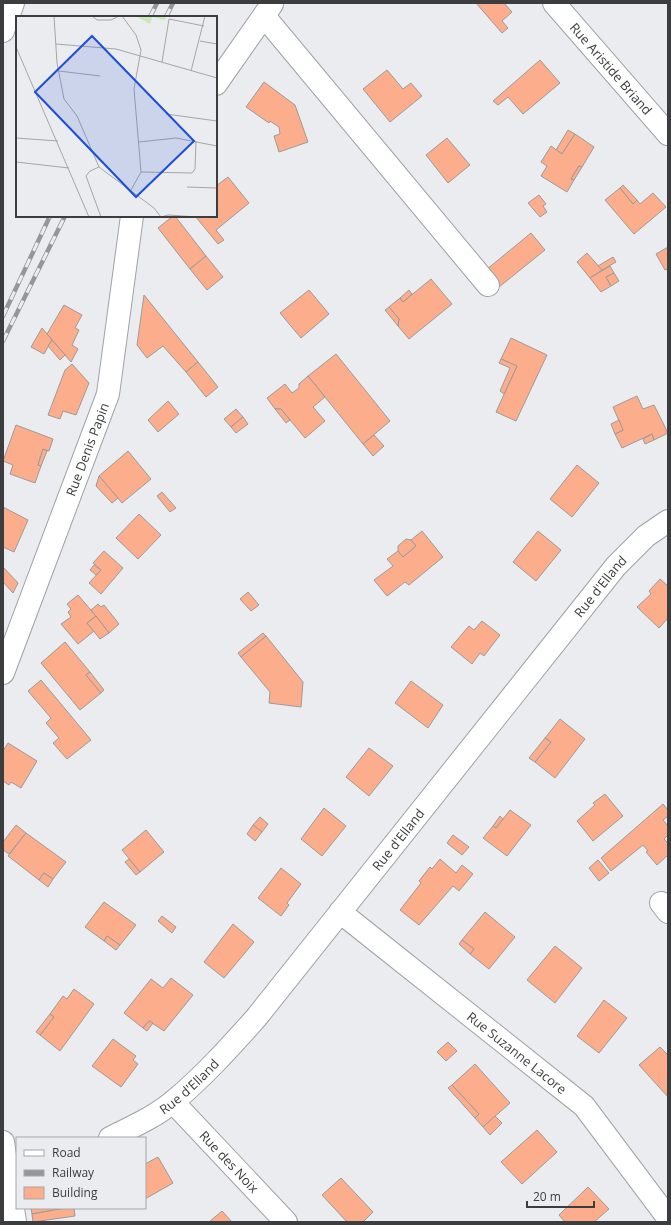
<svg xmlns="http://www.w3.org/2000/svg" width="671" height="1225" font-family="'Open Sans',sans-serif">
	<rect width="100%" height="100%" fill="#eaecef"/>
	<!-- building -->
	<g fill="#fcad8c" stroke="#9e9a99">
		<polygon points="476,3 504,3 512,12 502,21 508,28 502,33"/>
		<polygon points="540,60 560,83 523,114 508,97 498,105 493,101"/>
		<polygon points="387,70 403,89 411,83 422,96 390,122 363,89"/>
		<polygon points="264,82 295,105 308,142 279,152 274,136 280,134 279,127 270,121 269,123 246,107"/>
		<polygon points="568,130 575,134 562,154 556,150"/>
		<polygon points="575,134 594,147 582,167 579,166 571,179 574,180 567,192 541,176 547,166 541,162 551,146 562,154"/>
		<polygon points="447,138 470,165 448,183 426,155"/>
		<polygon points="579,166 582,167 574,180 571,179"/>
		<polygon points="228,177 249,203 216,230 224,240 218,244 195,216 216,216 216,186"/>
		<polygon points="623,185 637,200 633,204 620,188"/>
		<polygon points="620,188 633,204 637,200 640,204 653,193 666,207 634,234 605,200"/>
		<polygon points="539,195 546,204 543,206 547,212 540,217 528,203"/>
		<polygon points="173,216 175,216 206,256 190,269 158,228"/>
		<polygon points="531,233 545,250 499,287 486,270"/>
		<polygon points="668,247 668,269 665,270 656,254"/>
		<polygon points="587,253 602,270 590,278 577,262"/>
		<polygon points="206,256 223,277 207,290 190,269"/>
		<polygon points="613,257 616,262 602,270 598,266"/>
		<polygon points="610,266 614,273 606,277 611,286 601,292 590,278"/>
		<polygon points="614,273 619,281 611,286 606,277"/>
		<polygon points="431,279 452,304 409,339 398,326 399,319 389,307 400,298 403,302"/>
		<polygon points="309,290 329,314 301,338 280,313"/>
		<polygon points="409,290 412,294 403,302 400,298"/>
		<polygon points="144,295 198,362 186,372 163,346 147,358 137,345"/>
		<polygon points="64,305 82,315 75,328 79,330 72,345 78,349 71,362 47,334"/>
		<polygon points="389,307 399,319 398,326 385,310"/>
		<polygon points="42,328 52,340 44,354 31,347"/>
		<polygon points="511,338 547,355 516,421 496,412 517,366 501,359"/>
		<polygon points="52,340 65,355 60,360 48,346"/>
		<polygon points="336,354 390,421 363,444 308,376"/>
		<polygon points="501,359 517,366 504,394 500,391 510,368 499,363"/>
		<polygon points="198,362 218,387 206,397 186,372"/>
		<polygon points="72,364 89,383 76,415 63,411 60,419 48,415 65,370"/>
		<polygon points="308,376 325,397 313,407 325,421 305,438 281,409 275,409 267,398 285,384 292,393 299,388 299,384"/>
		<polygon points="637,396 643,409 654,405 668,433 654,440 652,434 622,448 615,434 623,430 613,407"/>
		<polygon points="168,401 179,414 158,432 148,420"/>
		<polygon points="236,409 243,417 231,427 224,419"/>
		<polygon points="275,409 281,409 290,420 286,423"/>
		<polygon points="243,417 248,424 236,433 231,427"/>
		<polygon points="619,420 623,430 615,434 611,424"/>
		<polygon points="16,425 53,439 49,451 43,449 38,465 41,466 35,483 10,474 13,465 3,461"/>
		<polygon points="652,434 654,440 645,444 643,439"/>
		<polygon points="374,435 384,446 373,456 363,444"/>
		<polygon points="43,449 47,451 41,466 38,465"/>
		<polygon points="128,451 151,479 122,503 99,476"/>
		<polygon points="577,465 599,483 572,517 550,499"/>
		<polygon points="99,476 118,498 112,503 96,486"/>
		<polygon points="162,492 176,508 170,512 157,496"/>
		<polygon points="3,507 28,520 14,552 3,547"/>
		<polygon points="139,514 161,535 138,559 116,538"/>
		<polygon points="422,531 443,557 409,585 405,582 387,596 374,580 393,566 387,559 398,551 403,557 416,546 411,540"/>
		<polygon points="538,531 561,550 536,581 513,562"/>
		<polygon points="406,539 411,540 416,546 403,557 398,551 398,546"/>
		<polygon points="104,551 123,568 101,594 89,583 101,570 93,563"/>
		<polygon points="94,565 101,570 96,575 90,570"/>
		<polygon points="3,567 18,583 13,593 3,582"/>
		<polygon points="660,579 668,586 668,618 659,628 637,607 651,594 649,591"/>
		<polygon points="248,592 259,605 251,611 240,599"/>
		<polygon points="78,595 96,616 87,623 94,631 78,644 61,624 71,617 68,612 71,609 67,604"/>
		<polygon points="98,604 101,607 104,605 119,624 109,633 91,610"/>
		<polygon points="96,616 109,633 100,639 87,623"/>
		<polygon points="482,621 500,635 484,656 480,653 472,664 451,647 469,626 474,630"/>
		<polygon points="263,633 266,636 241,657 238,653"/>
		<polygon points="266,636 303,682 301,707 269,703 270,692 241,657"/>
		<polygon points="65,642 90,672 86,675 101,693 80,710 41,663"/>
		<polygon points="90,672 104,690 101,693 86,675"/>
		<polygon points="41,680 91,740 67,759 53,743 59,738 46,723 51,718 28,691"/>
		<polygon points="411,681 443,705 428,728 395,703"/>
		<polygon points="560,719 585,739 555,778 535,762 551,742 545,738"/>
		<polygon points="545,738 551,742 535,762 529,758"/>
		<polygon points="8,743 37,761 21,788 11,782 9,785 3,781 3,751"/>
		<polygon points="369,748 393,766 369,796 346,777"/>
		<polygon points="605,794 623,816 593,841 577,821 595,805 593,803"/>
		<polygon points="663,804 668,810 668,816 663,820 668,826 668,835 664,839 668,843 668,855 657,865 646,852 648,851 643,845 611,871 601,858"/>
		<polygon points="324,808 346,826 322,856 301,839"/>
		<polygon points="510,810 531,825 507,856 483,838 493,826 496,828"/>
		<polygon points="500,816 503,819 496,828 493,826"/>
		<polygon points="260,817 268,824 262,832 253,825"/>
		<polygon points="16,825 26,833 9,854 3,850 3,842"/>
		<polygon points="253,825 262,832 255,841 247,834"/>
		<polygon points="146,830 164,852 140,872 122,850"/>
		<polygon points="26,833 66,862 53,879 44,873 39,880 8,856"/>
		<polygon points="453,835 469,847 462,855 447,843"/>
		<polygon points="129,859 140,872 136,875 125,862"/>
		<polygon points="440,859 456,873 462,865 473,874 459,891 453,886 419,925 400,910 421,883 419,881 430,867 432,869"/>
		<polygon points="598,860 609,873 599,881 589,868"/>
		<polygon points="281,868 301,884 287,903 289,905 281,916 258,898"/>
		<polygon points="44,873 53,879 48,887 39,880"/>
		<polygon points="104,902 136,925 120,945 107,936 104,941 85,927"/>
		<polygon points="485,912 515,937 489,969 470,954 474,949 462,940"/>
		<polygon points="162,916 176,927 172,933 158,921"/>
		<polygon points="233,924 254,942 224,978 204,962"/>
		<polygon points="107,936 120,945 116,950 104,941"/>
		<polygon points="462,940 474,949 470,954 459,944"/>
		<polygon points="555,946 582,968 555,1003 527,980"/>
		<polygon points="171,978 193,995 164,1031 149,1021 143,1028 124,1013 151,979 163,988"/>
		<polygon points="74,989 94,1004 60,1051 40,1035 54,1017 50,1014 63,996 67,999"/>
		<polygon points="604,1000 627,1018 599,1053 577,1036"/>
		<polygon points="50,1014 54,1017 40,1035 36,1032"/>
		<polygon points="149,1021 153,1023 147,1031 143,1028"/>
		<polygon points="113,1039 136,1056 133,1060 138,1064 121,1087 92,1066"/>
		<polygon points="448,1042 457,1051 446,1061 437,1052"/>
		<polygon points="660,1047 668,1055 668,1097 639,1065"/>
		<polygon points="475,1064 510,1103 483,1127 475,1118 479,1114 452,1085"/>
		<polygon points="452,1085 479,1114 475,1118 448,1088"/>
		<polygon points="495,1116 502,1123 490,1135 483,1127"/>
		<polygon points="537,1130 557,1152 522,1184 501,1162"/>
		<polygon points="158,1157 173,1183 145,1199 145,1164"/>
		<polygon points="341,1178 373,1212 363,1222 347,1222 322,1195"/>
		<polygon points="588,1187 609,1209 594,1222 565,1222 559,1215"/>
		<polygon points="31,1208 65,1208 32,1214"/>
		<polygon points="65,1208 74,1208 75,1216 33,1222 32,1214"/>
		<polygon points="222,1211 232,1222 209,1222"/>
	</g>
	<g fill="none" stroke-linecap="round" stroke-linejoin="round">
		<defs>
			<g id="street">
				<path id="s1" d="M554,3L668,134"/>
				<polyline points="264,16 488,285"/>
				<polyline points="3,31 13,3"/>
				<polyline points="216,84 272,4"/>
				<path id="s2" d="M3,673L108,394L132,216"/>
				<polyline points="661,903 668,912"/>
				<path id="s3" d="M340,912L584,1106L668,1218"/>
				<path id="s4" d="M173,1102L286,1222"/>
				<path id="s5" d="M110,1138C132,1127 155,1117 174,1101C204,1076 230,1047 256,1018L616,566L646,536L668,521"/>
				<polyline points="3,1142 15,1222"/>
			</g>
		</defs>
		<!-- street casing -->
		<use href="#street" stroke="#9fa2a4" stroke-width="24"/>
		<!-- street -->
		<use href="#street" stroke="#fff" stroke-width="22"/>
		<defs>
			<g id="rail">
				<polyline points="150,17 157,3"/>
				<polyline points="166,17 173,3"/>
				<polyline points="3,316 50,216"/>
				<polyline points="3,341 65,216"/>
			</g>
		</defs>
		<!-- rail casing -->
		<use href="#rail" stroke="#949698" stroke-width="4.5"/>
		<!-- rail -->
		<use href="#rail" stroke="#eaecef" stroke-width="3" stroke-dasharray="9" stroke-linecap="butt"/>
	</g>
	<g text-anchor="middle" stroke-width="3" stroke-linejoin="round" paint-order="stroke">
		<!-- street labels -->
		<g font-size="13" fill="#3c3d3e" stroke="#eaecef">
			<text dy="5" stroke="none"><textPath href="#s1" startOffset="87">Rue Aristide Briand</textPath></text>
			<text dy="5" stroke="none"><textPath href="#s2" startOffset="239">Rue Denis Papin</textPath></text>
			<text dy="5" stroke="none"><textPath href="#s5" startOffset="743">Rue d'Elland</textPath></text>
			<text dy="5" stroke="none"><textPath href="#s5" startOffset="419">Rue d'Elland</textPath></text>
			<text dy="5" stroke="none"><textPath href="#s3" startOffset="226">Rue Suzanne Lacore</textPath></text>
			<text dy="5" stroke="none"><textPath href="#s5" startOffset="95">Rue d'Elland</textPath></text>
			<text dy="5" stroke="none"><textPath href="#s4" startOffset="82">Rue des Noix</textPath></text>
		</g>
	</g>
	<!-- overview -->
	<g transform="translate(16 16)">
		<rect width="201" height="201" fill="#eaecef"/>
		<path d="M120,0H150L149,4L136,1L134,8Z" fill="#c6eab2"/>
		<path fill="none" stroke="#a4a6a8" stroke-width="1" d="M38,0L41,47L48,83L61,100L83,151L138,192L145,201M76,0L81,4H95L103,0M106,0L120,19L125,34L118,73L125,156L115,174M184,25L201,28M40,28L100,33L201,62M0,31L73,201M146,46L153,3L188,10M43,55L84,60M175,55L189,0M150,98L201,105M0,122L42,125M123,126L160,122L201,130M0,146L53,152M83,151L74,155L70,160L85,201M125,156L176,157L179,153L180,125M171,171L201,172M145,201L152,199L181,201"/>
		<path fill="#1d4ed8" fill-opacity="0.15" stroke="#1d4ed8" stroke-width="2" d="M76,20L178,125L120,181L19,76Z"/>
		<rect width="201" height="201" fill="none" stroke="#3c3d3e" stroke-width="2"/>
	</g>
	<!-- border -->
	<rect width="671" height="1225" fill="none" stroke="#3c3d3e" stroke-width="8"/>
	<!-- legend -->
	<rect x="16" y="1137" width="130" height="72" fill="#eaecef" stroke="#a4a6a8"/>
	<rect x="24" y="1150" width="20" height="6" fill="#ffffff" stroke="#a4a6a8"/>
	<text x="52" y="1157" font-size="12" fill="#3c3d3e">Road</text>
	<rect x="24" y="1170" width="20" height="6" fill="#949698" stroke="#a4a6a8"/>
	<text x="52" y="1177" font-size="12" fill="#3c3d3e">Railway</text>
	<rect x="24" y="1187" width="20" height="12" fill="#fcad8c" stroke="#a4a6a8"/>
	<text x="52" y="1197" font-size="12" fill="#3c3d3e">Building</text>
	<!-- scale -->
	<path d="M527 1201v6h67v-6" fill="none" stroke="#3c3d3e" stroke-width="2"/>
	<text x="533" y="1201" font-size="12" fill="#3c3d3e" stroke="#eaecef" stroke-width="3" paint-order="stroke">20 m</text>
</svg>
